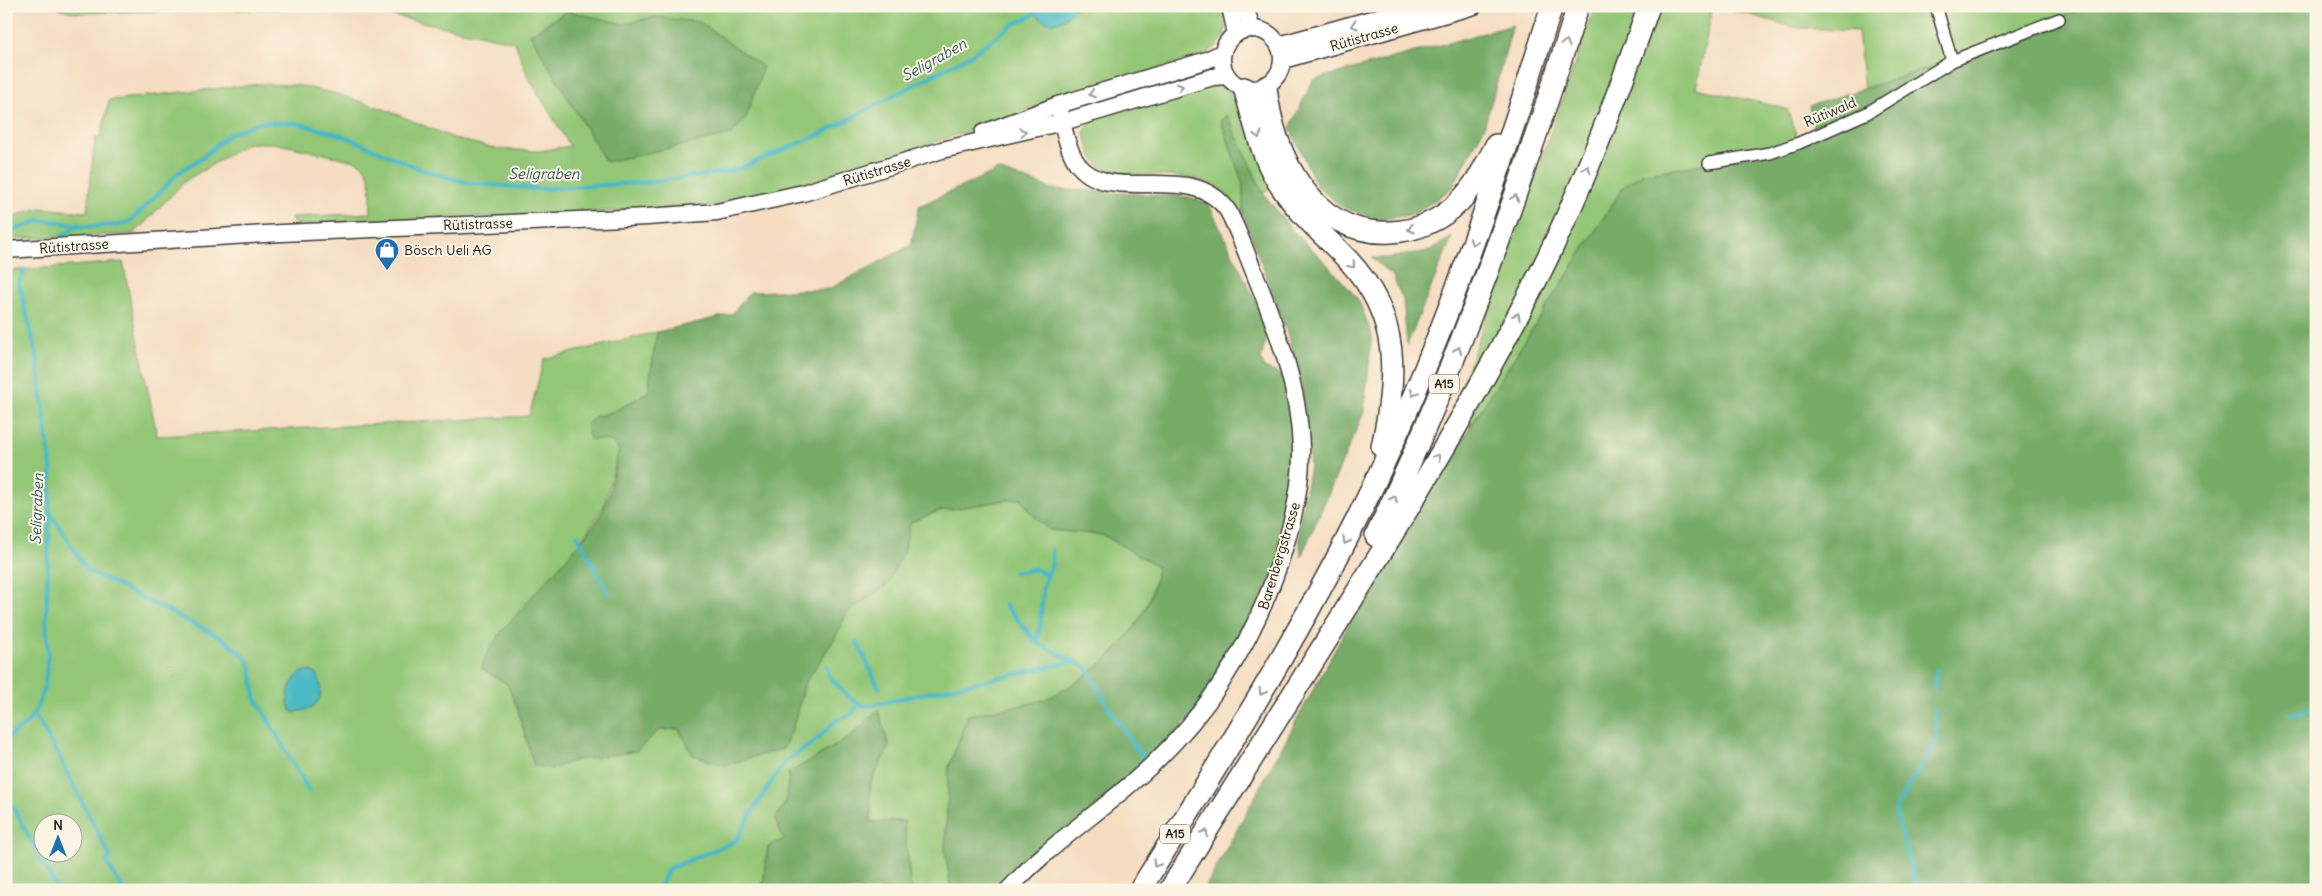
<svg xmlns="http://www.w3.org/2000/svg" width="2322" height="896" font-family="Delius,sans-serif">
	<rect width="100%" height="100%" fill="#fcf5e5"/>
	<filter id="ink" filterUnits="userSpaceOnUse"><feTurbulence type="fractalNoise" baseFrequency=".02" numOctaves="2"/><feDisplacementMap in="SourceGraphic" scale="10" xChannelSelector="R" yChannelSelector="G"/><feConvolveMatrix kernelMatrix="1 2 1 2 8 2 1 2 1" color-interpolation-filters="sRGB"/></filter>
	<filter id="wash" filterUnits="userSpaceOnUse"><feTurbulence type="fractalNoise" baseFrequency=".0096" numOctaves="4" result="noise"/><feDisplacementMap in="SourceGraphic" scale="20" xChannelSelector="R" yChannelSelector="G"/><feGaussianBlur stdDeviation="1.12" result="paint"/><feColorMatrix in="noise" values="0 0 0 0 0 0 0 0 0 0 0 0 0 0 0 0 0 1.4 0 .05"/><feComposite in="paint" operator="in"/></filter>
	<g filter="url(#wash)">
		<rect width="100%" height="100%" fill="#f5ddc1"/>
		<!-- green -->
		<g fill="#93c676" stroke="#587149" fill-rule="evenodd">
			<path d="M49,6H1031L1035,14L1066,18L1071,11L1081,6L1143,9L1150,6H1224C1227,32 1228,39 1206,54L1055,100L891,158L775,193L718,205L664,209L299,225L293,222L291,217L371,213C370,196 375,167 355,161L274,143H248L185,181L134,234L10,239L6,233V219L39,208L87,212L95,139L101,136L109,100L259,84L296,85L337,94L384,109L456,139L498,149L539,151L570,146L528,77L515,42L375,12L338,8L76,13ZM567,11L624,24L655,17L606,162L530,34Z"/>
			<polygon points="1595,6 1713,6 1696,88 1787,109 1799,143 1709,163 1642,174 1624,186 1470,427 1463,383"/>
			<path d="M1718,6H2085C2015,42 1938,65 1864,89L1858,31L1798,28Z"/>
			<path d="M1221,84L1240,97L1271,187L1263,193L1227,115L1221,120L1243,184V214C1211,163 1160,181 1110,172C1090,164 1091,150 1084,133L1089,125L1095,119L1207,86Z"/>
			<path d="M123,262L157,436L529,416L544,359L657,332L648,392L615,411L594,417L590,438L611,441L619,450L604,506L583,538L555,573L499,636L482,669L507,684L517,707L534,766L553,768L576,760L637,751L659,730L679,729L693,755L792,730L805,683L835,638L847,612L888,584L903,552L911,522L939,511L1021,498L1031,513L1050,530L1103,535L1157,565C1153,619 1111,662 1067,688C1060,692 1051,698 1043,700C1019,707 993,710 968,715L949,767L945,849L951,890H911L904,821L871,822L870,784L889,746L878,710L847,739L789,773L786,801L775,819L784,839L768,847L762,890H6V271ZM42,824H72V854H42Z"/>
		</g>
		<!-- forest -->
		<g fill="#76ab67" stroke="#496442">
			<path d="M2085,6H2316V890H1204L1348,626L1470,427L1624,186L1642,174L1770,153L1815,134L1809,106C1902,76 1998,50 2085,6Z"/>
			<polygon points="567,11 624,24 655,17 700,22 763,67 746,118 731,135 606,162 530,34"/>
			<polygon points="1513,25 1484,128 1452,188 1415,214 1379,220 1342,207 1317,186 1290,128 1313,80"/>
			<polygon points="1227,115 1263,193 1293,231 1326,263 1358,299 1372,334 1364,412 1301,557 1299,526 1310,465 1302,386 1286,330 1243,214 1243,184 1221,120"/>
			<path d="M998,170L1053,189L1189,197L1208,203L1269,329L1261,359L1264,368L1284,375L1293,431L1294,464L1278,568L1205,705L1008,890H951L945,849L949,767L968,715C993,710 1019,707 1043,700C1051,698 1059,692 1067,688C1111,662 1153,619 1157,566L1103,535L1050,530L1031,513L1021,498L939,511L911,522L903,552L888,584L847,612L835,638L805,683L792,730L783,749L724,765L693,755L679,729L659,730L637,751L576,760L553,768L534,766L517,707L507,684L482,669C483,636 586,549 605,506C612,489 614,468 619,450L611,441L590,439L586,426L594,417L615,411L648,392L657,332L732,314L750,292L829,289L911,245L919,206Z"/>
			<polygon points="1452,237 1407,345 1403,300 1392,275 1371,258 1389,258 1428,251"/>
			<polygon points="878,710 889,746 870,784 871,822 904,821 911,890 762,890 768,847 784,839 775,819 786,801 789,773 847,739"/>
		</g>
		<!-- water -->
		<g fill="#4ab9c2" stroke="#336a6f">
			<path d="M1031,6H1081C1073,8 1071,13 1065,18C1050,29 1038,19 1031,6Z"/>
			<path d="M305,671H310L317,674C322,686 323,699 312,708L293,713C282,700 290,677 305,671Z"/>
		</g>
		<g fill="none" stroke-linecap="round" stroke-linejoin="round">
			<!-- stream -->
			<g stroke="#4ab9c2" stroke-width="4.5">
				<polyline points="7,230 13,231 40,220 80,225"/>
				<polyline points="62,236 75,227 120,225 132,220 178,173 203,157 229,134 260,122 297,123 344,136 422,170 468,183 537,189 652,182 733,171 819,135 971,55 1012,25 1035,14"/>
				<polyline points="51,514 87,570 222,638 243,655 250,664 255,697 309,791"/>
				<polyline points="577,535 608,592"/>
				<polyline points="1014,573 1034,569 1044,573 1046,578"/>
				<polyline points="1005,605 1036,642 1087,668 1108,707 1143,758"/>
				<polyline points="857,642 879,688"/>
				<polyline points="1036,642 1040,627 1043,586 1052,565 1052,550"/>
				<path d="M827,666C828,670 828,675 831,678C838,687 854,705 866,706L1076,661"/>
				<polyline points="1934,689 1937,669"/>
				<polyline points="34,714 57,753 110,856 106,862 124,890"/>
				<polyline points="2289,715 2316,708"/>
				<polyline points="6,739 27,723 37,709 45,685 48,652 46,623 51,468 37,357 19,283 24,270"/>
				<polyline points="6,794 56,887"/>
				<polyline points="658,890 668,869 736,841 752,812 785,761 813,743 837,720 852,714 858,703"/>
				<polyline points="1917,890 1895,809 1937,739 1935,709"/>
			</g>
		</g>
	</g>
	<g filter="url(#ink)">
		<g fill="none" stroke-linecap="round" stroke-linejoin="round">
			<defs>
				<g id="street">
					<polyline points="1952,61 2059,19"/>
					<polyline points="1709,163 1770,153 1799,143 1867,113 1952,61 1936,6"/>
				</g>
				<g id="secondary">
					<polyline points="1230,6 1236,34"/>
					<polyline points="1245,6 1252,29"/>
					<circle cx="1252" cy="59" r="30"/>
					<polyline points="1279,45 1418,6"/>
					<polyline points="1283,60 1474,6"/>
					<polyline points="983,133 1058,105 1207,60 1223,52"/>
					<polyline points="6,250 282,233 647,217 717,212 803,193 942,150 1063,122 1213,77 1227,76"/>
					<path d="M1008,890C1052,841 1109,807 1156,761C1218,701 1260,628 1285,546C1295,514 1302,481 1301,447C1299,388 1278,332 1256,277C1247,255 1239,232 1228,211C1192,158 1109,208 1077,163C1066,147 1063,123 1058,105"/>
				</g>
				<g id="highway">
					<path d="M1266,87C1273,154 1312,237 1391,232C1417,231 1441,220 1459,202C1475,186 1486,165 1496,145"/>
					<path d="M1244,88C1255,122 1261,159 1282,188C1300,215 1326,237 1349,261C1401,317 1397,376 1382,447"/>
					<path d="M1376,536C1458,365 1521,187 1578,6"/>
					<path d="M1140,890C1215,770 1290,651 1354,525C1437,360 1497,182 1552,6"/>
					<path d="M1170,890C1296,685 1433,484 1542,269C1584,184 1618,96 1649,6"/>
				</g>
			</defs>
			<!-- street casing -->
			<use href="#street" stroke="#3d3935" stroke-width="14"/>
			<!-- secondary casing -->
			<use href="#secondary" stroke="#3d3935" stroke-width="19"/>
			<!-- highway casing -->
			<use href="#highway" stroke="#3d3935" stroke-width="24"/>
			<!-- street -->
			<use href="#street" stroke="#fff" stroke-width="11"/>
			<!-- secondary -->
			<use href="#secondary" stroke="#fff" stroke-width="16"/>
			<!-- highway -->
			<use href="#highway" stroke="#fff" stroke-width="21"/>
		</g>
		<!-- one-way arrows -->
		<defs><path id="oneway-chevron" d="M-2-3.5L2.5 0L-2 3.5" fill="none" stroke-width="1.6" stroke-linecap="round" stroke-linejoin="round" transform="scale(1.25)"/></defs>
		<g stroke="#999">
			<use href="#oneway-chevron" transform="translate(1354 25) rotate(164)"/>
			<use href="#oneway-chevron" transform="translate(1566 43) rotate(-72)"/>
			<use href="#oneway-chevron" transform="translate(1180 87) rotate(-16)"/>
			<use href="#oneway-chevron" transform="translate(1092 94) rotate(163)"/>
			<use href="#oneway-chevron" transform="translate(1023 132) rotate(-14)"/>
			<use href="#oneway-chevron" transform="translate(1258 135) rotate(74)"/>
			<use href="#oneway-chevron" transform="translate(1587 169) rotate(-67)"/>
			<use href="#oneway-chevron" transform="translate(1515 198) rotate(-71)"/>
			<use href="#oneway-chevron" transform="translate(1411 229) rotate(165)"/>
			<use href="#oneway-chevron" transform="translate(1473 242) rotate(110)"/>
			<use href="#oneway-chevron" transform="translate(1352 265) rotate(49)"/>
			<use href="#oneway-chevron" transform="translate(1517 316) rotate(-62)"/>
			<use href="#oneway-chevron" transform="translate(1458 350) rotate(-68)"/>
			<use href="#oneway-chevron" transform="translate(1414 393) rotate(113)"/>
			<use href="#oneway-chevron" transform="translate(1437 457) rotate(-59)"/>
			<use href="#oneway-chevron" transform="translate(1394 499) rotate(-64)"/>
			<use href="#oneway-chevron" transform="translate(1346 541) rotate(117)"/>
			<use href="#oneway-chevron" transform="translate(1262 692) rotate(120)"/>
			<use href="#oneway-chevron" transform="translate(1205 833) rotate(-58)"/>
			<use href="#oneway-chevron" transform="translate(1156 864) rotate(122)"/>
		</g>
	</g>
	<!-- icons -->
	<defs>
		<symbol id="shop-pin" viewBox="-11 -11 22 30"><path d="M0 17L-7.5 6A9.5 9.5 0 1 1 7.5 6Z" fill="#1f6fb2" stroke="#fcf5e5"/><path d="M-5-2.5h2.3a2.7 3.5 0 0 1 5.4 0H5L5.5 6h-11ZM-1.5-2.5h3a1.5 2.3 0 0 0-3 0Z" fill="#fff"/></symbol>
	</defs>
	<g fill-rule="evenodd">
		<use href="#shop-pin" x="373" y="236" width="28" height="38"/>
	</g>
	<g text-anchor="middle" stroke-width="4" stroke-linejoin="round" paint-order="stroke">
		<!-- shield labels -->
		<g fill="#fcf5e5" stroke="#5f5d58" stroke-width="1">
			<rect x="1429" y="374.5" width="30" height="19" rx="4"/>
			<rect x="1160" y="824.5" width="30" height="19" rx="4"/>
		</g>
		<g font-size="12" font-weight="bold" fill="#1c1c1c">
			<text x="1444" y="388">A15</text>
			<text x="1175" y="838">A15</text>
		</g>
		<!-- street labels -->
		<g font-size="14" fill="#1c1c1c" stroke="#fcf5e5">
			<text transform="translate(1364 37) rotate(-16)" y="5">Rütistrasse</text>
			<text transform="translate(1830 112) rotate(-23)" y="5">Rütiwald</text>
			<text transform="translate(877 171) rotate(-17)" y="5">Rütistrasse</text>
			<text transform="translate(478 224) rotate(-2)" y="5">Rütistrasse</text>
			<text transform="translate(74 246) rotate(-4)" y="5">Rütistrasse</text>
			<text transform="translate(1279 556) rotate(-73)" y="5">Barenbergstrasse</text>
		</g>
		<!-- poi labels -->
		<g font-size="14" fill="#1c1c1c" stroke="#fcf5e5" text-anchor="start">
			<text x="404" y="255">Bösch Ueli AG</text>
		</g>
		<!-- water labels -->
		<g font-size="15" font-style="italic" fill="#2e5b5e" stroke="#fcf5e5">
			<text transform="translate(934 60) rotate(-29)" y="5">Seligraben</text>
			<text x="544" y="179">Seligraben</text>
			<text transform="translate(37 509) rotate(-88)" y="5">Seligraben</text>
		</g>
	</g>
	<!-- margin -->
	<rect width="2322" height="896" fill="none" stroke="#fcf5e5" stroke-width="25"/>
	<!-- north arrow -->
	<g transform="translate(58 838)"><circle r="24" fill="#fcf5e5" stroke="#a29e95"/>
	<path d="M0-4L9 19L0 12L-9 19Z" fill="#1f6fb2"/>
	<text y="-8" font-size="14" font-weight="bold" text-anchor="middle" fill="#1c1c1c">N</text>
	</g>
</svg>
